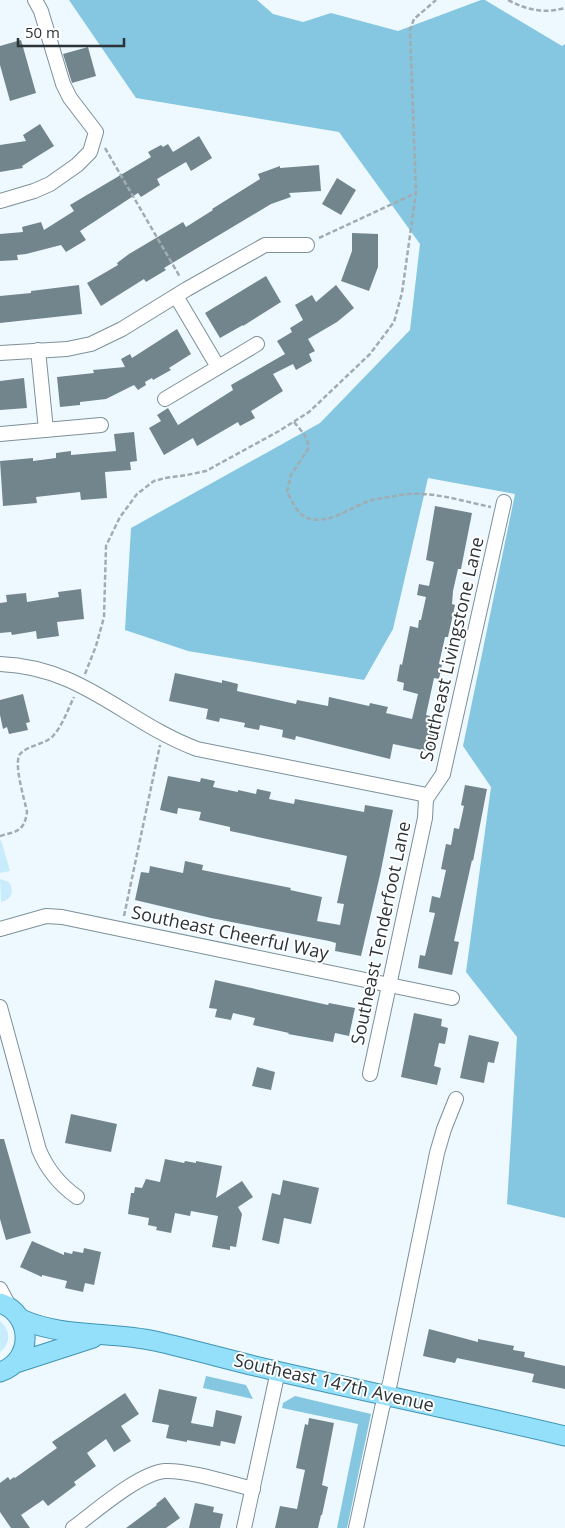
<svg xmlns="http://www.w3.org/2000/svg" width="565" height="1528" font-family="'Open Sans',sans-serif">
	<rect width="100%" height="100%" fill="#edf9ff"/>
	<!-- green -->
	<g fill="#c8ecfc">
		<polygon points="1,840 10,871 0,873 0,841"/>
		<path d="M0,879L9,882C15,891 11,900 1,902Z"/>
		<path d="M0,1321C11,1331 11,1343 0,1352Z"/>
	</g>
	<!-- forest -->
	<g fill="#85c6e1">
		<polygon points="69,0 257,0 273,14 303,22 331,13 398,31 481,0 485,0 562,46 565,44 565,1218 507,1204 517,1037 466,972 491,787 463,746 515,494 428,478 393,629 364,680 188,651 125,630 131,528 320,423 410,330 420,244 339,132 136,98"/>
		<polygon points="206,1376 246,1385 253,1399 203,1388"/>
		<polygon points="295,1396 371,1414 347,1528 337,1528 358,1424 282,1408 283,1403"/>
	</g>
	<!-- building -->
	<g fill="#72858d">
		<polygon points="21,40 36,93 10,101 0,65 0,46"/>
		<polygon points="88,47 96,76 72,83 63,54"/>
		<polygon points="40,124 54,146 22,166 23,168 0,172 0,145 26,141 23,135"/>
		<polygon points="199,136 212,158 191,171 186,162 157,179 160,185 141,197 138,193 80,231 86,240 66,252 61,245 26,254 17,255 18,260 0,261 0,234 23,232 22,227 41,222 44,230 74,211 70,205 151,157 148,152 161,145 163,147 168,144 173,152"/>
		<polygon points="319,165 321,191 289,193 291,197 271,204 164,268 166,270 146,282 144,279 101,306 87,283 118,265 117,263 129,254 183,222 186,227 213,210 212,209 260,179 258,174 280,166 280,168"/>
		<polygon points="337,178 356,190 341,215 322,204"/>
		<polygon points="352,233 378,234 378,267 369,291 341,281 352,251"/>
		<polygon points="266,276 281,302 243,326 243,325 220,338 205,313"/>
		<polygon points="79,285 82,314 0,323 0,296 31,293 31,291"/>
		<polygon points="336,285 354,308 337,322 308,339 315,351 309,354 312,361 296,370 293,364 273,374 283,391 251,411 255,418 240,426 238,422 197,446 193,438 164,455 149,428 161,421 157,415 168,408 178,425 233,390 231,385 285,354 277,341 292,332 290,328 303,320 295,305 312,295 316,302"/>
		<polygon points="177,329 191,354 169,368 171,370 153,380 152,378 145,382 146,385 138,390 134,385 106,399 80,402 80,405 60,407 57,377 94,373 93,370 125,367 121,359 130,354 132,358"/>
		<polygon points="24,378 27,408 0,410 0,381"/>
		<polygon points="134,432 137,461 130,462 131,470 105,472 107,498 81,500 80,492 36,497 37,503 3,506 0,461 33,458 33,461 56,458 56,453 71,451 71,455 116,451 114,434"/>
		<polygon points="435,506 472,513 461,569 458,569 453,591 452,604 455,605 448,637 445,637 439,664 442,665 439,679 434,678 426,715 430,716 429,723 437,725 431,752 393,744 390,759 296,736 295,740 282,737 283,730 260,725 259,730 244,727 245,723 220,718 219,722 206,719 208,709 169,701 175,673 222,683 222,680 238,684 237,691 296,704 297,700 328,706 329,697 369,706 370,703 388,707 386,713 412,719 418,694 403,690 404,683 397,681 400,664 402,665 410,626 418,628 419,620 421,620 426,597 417,595 419,584 429,586 434,562 426,560"/>
		<polygon points="81,589 84,619 57,622 59,636 37,639 36,631 12,635 11,632 0,633 0,603 7,602 6,595 26,593 27,602 59,597 58,592"/>
		<polygon points="23,694 30,722 26,723 28,730 9,734 7,727 3,729 0,715 0,700"/>
		<polygon points="168,776 200,782 201,778 215,781 213,787 238,792 238,790 256,794 257,789 271,792 269,799 294,804 295,799 364,812 365,805 393,810 380,875 361,956 335,951 336,943 329,941 211,918 135,900 141,872 149,873 150,866 183,873 185,861 203,865 202,870 291,888 290,890 322,897 317,921 340,925 344,904 337,903 347,856 230,831 230,827 199,820 201,812 178,808 177,814 160,810"/>
		<polygon points="465,785 487,789 473,861 472,860 454,941 459,942 452,975 418,968 420,955 425,956 435,913 429,912 432,896 440,898 446,870 441,869 446,844 451,845 454,828 459,829 464,806 461,805"/>
		<polygon points="215,980 328,1005 329,1003 355,1008 349,1036 335,1033 333,1042 288,1034 289,1033 253,1025 255,1018 233,1013 231,1020 215,1017 217,1009 209,1008"/>
		<polygon points="414,1013 442,1019 441,1026 448,1028 445,1044 439,1043 434,1066 441,1068 437,1085 401,1077"/>
		<polygon points="469,1035 499,1042 494,1063 488,1062 484,1083 460,1078"/>
		<polygon points="257,1067 275,1072 271,1090 252,1086"/>
		<polygon points="71,1114 117,1124 111,1152 65,1143"/>
		<polygon points="0,1139 4,1139 31,1233 6,1240 0,1219"/>
		<polygon points="165,1159 184,1163 185,1161 196,1163 196,1161 222,1166 216,1198 242,1181 253,1197 238,1207 242,1214 236,1247 230,1246 230,1250 212,1247 218,1216 191,1211 190,1216 175,1213 171,1233 156,1230 157,1227 148,1225 149,1218 128,1214 131,1193 134,1193 135,1187 142,1188 146,1179 160,1182"/>
		<polygon points="283,1180 319,1188 311,1224 284,1218 279,1244 262,1240 272,1193 280,1195"/>
		<polygon points="32,1241 64,1255 64,1252 72,1254 73,1251 83,1253 84,1248 101,1252 94,1285 85,1283 83,1292 65,1288 67,1281 42,1275 42,1277 20,1267"/>
		<polygon points="429,1329 478,1342 478,1339 514,1346 513,1350 525,1352 524,1357 565,1366 565,1389 532,1382 534,1374 457,1358 455,1363 423,1356"/>
		<polygon points="159,1389 197,1397 191,1423 213,1427 216,1410 242,1416 235,1444 221,1441 220,1446 187,1440 187,1442 166,1438 169,1425 152,1422"/>
		<polygon points="125,1393 139,1414 121,1426 131,1441 114,1452 106,1439 87,1453 96,1466 74,1482 76,1485 48,1506 43,1500 21,1515 30,1528 11,1528 0,1512 0,1483 8,1477 10,1480 14,1477 15,1478 57,1448 52,1442"/>
		<polygon points="309,1418 334,1423 322,1485 328,1487 322,1515 321,1515 318,1528 275,1528 280,1506 297,1509 305,1470 296,1468 305,1424 308,1425"/>
		<polygon points="165,1497 180,1518 166,1528 126,1528 157,1505 156,1504"/>
		<polygon points="195,1503 214,1507 213,1512 223,1514 220,1528 189,1528"/>
	</g>
	<g fill="none" stroke-linecap="round" stroke-linejoin="round">
		<defs>
			<g id="minor">
				<polyline points="0,201 34,191 50,184 77,165 90,152 96,132 70,98 63,84 41,11 35,0"/>
				<polyline points="176,296 218,367"/>
				<polyline points="38,350 46,430"/>
				<polyline points="0,353 67,349 91,344 122,329 187,289 265,245 307,245"/>
				<polyline points="165,399 257,344"/>
				<polyline points="0,434 101,425"/>
				<path d="M0,664C83,667 125,722 197,749L422,794L426,799"/>
				<polyline points="426,799 443,774 504,502"/>
				<polyline points="0,929 46,916 62,917 452,998"/>
				<path d="M0,1007L39,1150C47,1169 60,1185 77,1197"/>
				<polyline points="370,1074 425,818 426,799"/>
				<polyline points="0,1289 10,1308"/>
				<path d="M73,1528C95,1512 139,1473 165,1471C188,1470 229,1483 253,1489"/>
				<polyline points="244,1528 278,1371"/>
				<polyline points="356,1528 382,1408 390,1383 437,1153 444,1129 456,1099"/>
			</g>
			<g id="major">
				<path d="M0,1303C33,1314 34,1361 0,1372"/>
				<path d="M21,1319C63,1338 110,1331 155,1341C195,1350 236,1362 276,1371C372,1393 469,1413 565,1436"/>
				<polyline points="16,1363 93,1338"/>
			</g>
		</defs>
		<!-- minor casing -->
		<use href="#minor" stroke="#7d9098" stroke-width="16"/>
		<!-- major casing -->
		<use href="#major" stroke="#4095b4" stroke-width="21"/>
		<!-- path -->
		<g stroke="#a1acb1" stroke-width="2.5" stroke-dasharray="5 2.5" stroke-linecap="butt">
			<path d="M508,0C527,10 544,14 565,8"/>
			<polyline points="105,148 180,277"/>
			<polyline points="319,238 416,193"/>
			<path d="M294,422C301,431 309,437 308,449L291,475L287,492C293,502 298,517 311,519C332,523 351,507 369,501C379,498 390,497 400,495C430,490 461,501 491,507"/>
			<polyline points="85,674 96,646 104,617 106,546 120,517 137,494 154,481 165,478 187,475 206,471 279,431 309,412 370,354 394,322 402,293 416,192 410,30 414,19 436,0"/>
			<path d="M0,836C17,831 24,832 27,812C25,801 12,760 21,753C29,745 43,745 52,737C62,727 68,709 74,697"/>
			<polyline points="124,916 160,745"/>
		</g>
		<!-- minor -->
		<use href="#minor" stroke="#fff" stroke-width="14"/>
		<!-- major -->
		<use href="#major" stroke="#94dffa" stroke-width="19"/>
	</g>
	<g text-anchor="middle" stroke-width="4" stroke-linejoin="round" paint-order="stroke">
		<!-- street labels -->
		<g font-size="18" fill="#2b3337" stroke="#fff">
			<text transform="translate(452 649) rotate(-77)" y="6">Southeast Livingstone Lane</text>
			<text transform="translate(230 933) rotate(12)" y="6">Southeast Cheerful Way</text>
			<text transform="translate(381 933) rotate(-78)" y="6">Southeast Tenderfoot Lane</text>
			<text transform="translate(334 1383) rotate(13)" y="6">Southeast 147th Avenue</text>
		</g>
	</g>
	<!-- scale -->
	<path d="M18 38v8h106v-8" fill="none" stroke="#2b3337" stroke-width="2.5"/>
	<text x="25" y="38" font-size="15" fill="#2b3337" stroke="#ffffff" stroke-width="4" paint-order="stroke">50 m</text>
</svg>
